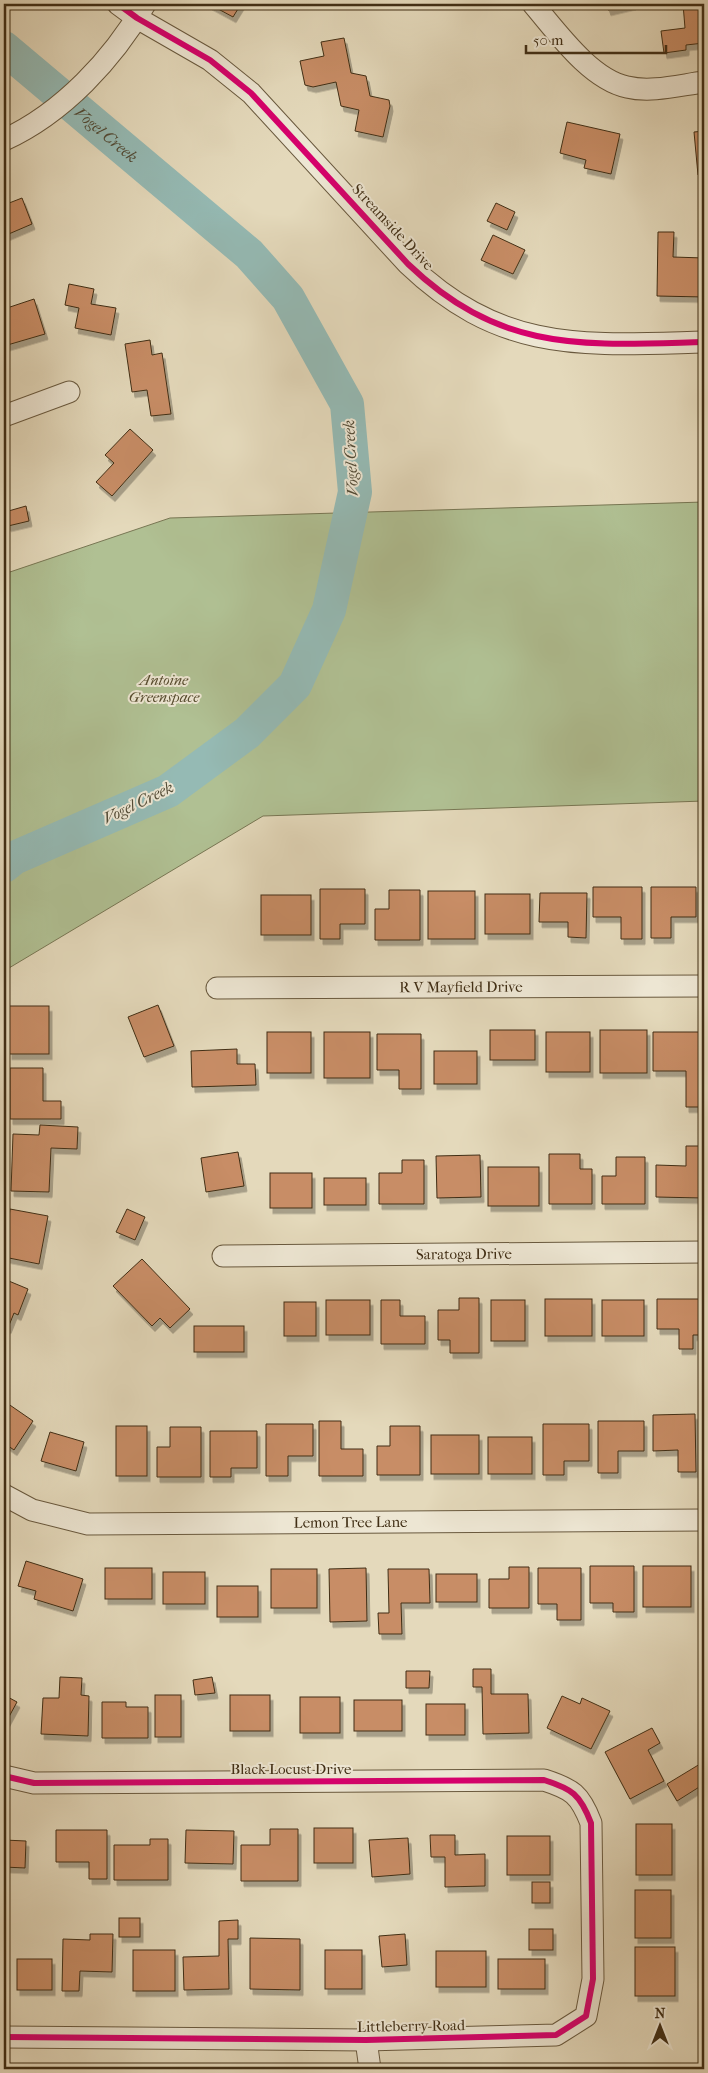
<svg xmlns="http://www.w3.org/2000/svg" width="708" height="2073" font-family="'IM FELL French Canon',serif">
	<defs>
		<filter id="shadow"><feDropShadow dx="3" dy="5.5" stdDeviation="0" flood-color="#0004"/></filter>
	</defs>
	<rect width="100%" height="100%" fill="#e4d9bb"/>
	<filter id="stains"><feTurbulence type="fractalNoise" baseFrequency=".004" numOctaves="4"/><feColorMatrix values="0 0 0 0 .2 0 0 0 0 .09 0 0 0 0 .02 0 0 0 .5 -.17"/></filter>
	<radialGradient id="worn" r=".72"><stop offset=".6" stop-color="#630" stop-opacity="0"/><stop offset="1" stop-color="#630" stop-opacity=".3"/></radialGradient>
	<!-- green -->
	<polygon fill="#b0c093" stroke="#787754" points="704,502 704,801 263,816 4,971 4,574 170,518"/>
	<g fill="none" stroke-linecap="round" stroke-linejoin="round">
		<!-- river -->
		<path stroke="#95bab4" stroke-width="34" id="s1" d="M4,48L249,254L288,298L347,404L355,492L329,610L295,685L247,733L168,791L14,858L4,866"/>
	</g>
	<!-- building -->
	<g fill="#c88d66" stroke="#402e15" filter="url(#shadow)">
		<polygon points="209,4 241,4 233,17"/>
		<polygon points="606,4 633,4 608,10"/>
		<polygon points="683,4 704,4 704,43 686,45 686,50 664,53 661,31 685,28"/>
		<polygon points="344,38 351,73 366,76 370,96 389,100 390,106 383,137 355,131 359,110 341,106 336,82 313,87 305,85 300,61 324,56 321,42"/>
		<polygon points="567,122 620,134 611,174 584,168 586,160 560,153"/>
		<polygon points="704,131 704,174 698,175 694,132"/>
		<polygon points="22,198 32,224 4,236 4,205"/>
		<polygon points="496,203 515,212 507,230 487,221"/>
		<polygon points="658,232 674,232 673,257 704,258 704,297 657,296"/>
		<polygon points="493,235 525,250 513,274 481,260"/>
		<polygon points="69,284 94,289 91,304 116,308 111,335 75,328 79,308 65,305"/>
		<polygon points="34,299 45,334 4,346 4,309"/>
		<polygon points="150,340 152,355 162,353 171,414 151,416 147,390 132,392 125,344"/>
		<polygon points="130,429 153,450 112,496 96,482 114,463 105,455"/>
		<polygon points="26,506 29,521 8,526 5,512"/>
		<polygon points="593,887 642,887 642,939 621,939 621,917 593,917"/>
		<polygon points="651,887 696,887 696,917 671,917 671,938 651,938"/>
		<polygon points="320,889 365,889 365,924 340,924 340,939 320,939"/>
		<polygon points="389,890 420,890 420,940 375,940 375,909 389,909"/>
		<rect x="428" y="891" width="47" height="48"/>
		<polygon points="540,893 587,893 586,938 568,937 568,922 539,922"/>
		<rect x="485" y="894" width="45" height="40"/>
		<rect x="261" y="895" width="50" height="40"/>
		<polygon points="158,1005 174,1046 144,1057 128,1017"/>
		<rect x="9" y="1006" width="40" height="48"/>
		<rect x="490" y="1030" width="45" height="30"/>
		<rect x="600" y="1030" width="47" height="43"/>
		<rect x="267" y="1032" width="44" height="41"/>
		<rect x="324" y="1032" width="46" height="46"/>
		<rect x="546" y="1032" width="44" height="40"/>
		<polygon points="653,1032 703,1032 703,1107 686,1107 686,1071 653,1071"/>
		<polygon points="377,1034 421,1034 421,1089 399,1089 399,1070 377,1070"/>
		<polygon points="237,1049 237,1064 255,1064 256,1085 192,1087 191,1051"/>
		<rect x="434" y="1051" width="43" height="33"/>
		<polygon points="10,1068 43,1068 43,1101 61,1101 61,1119 10,1119"/>
		<polygon points="40,1125 78,1127 77,1149 51,1148 49,1192 11,1191 13,1134 39,1135"/>
		<polygon points="686,1146 704,1146 703,1198 656,1197 656,1165 686,1166"/>
		<polygon points="238,1152 244,1186 206,1192 201,1158"/>
		<polygon points="549,1154 580,1154 580,1169 592,1169 592,1204 549,1204"/>
		<polygon points="480,1155 481,1197 437,1198 436,1156"/>
		<polygon points="616,1157 645,1157 645,1204 602,1204 602,1176 616,1176"/>
		<polygon points="402,1160 424,1160 424,1204 379,1204 379,1173 402,1173"/>
		<rect x="488" y="1167" width="51" height="39"/>
		<rect x="270" y="1173" width="42" height="35"/>
		<rect x="324" y="1178" width="42" height="27"/>
		<polygon points="10,1209 48,1216 39,1264 4,1257"/>
		<polygon points="127,1209 145,1217 135,1240 116,1232"/>
		<polygon points="142,1259 190,1309 170,1328 160,1318 152,1326 113,1286"/>
		<polygon points="4,1279 28,1289 18,1315 14,1313 8,1328 4,1327"/>
		<polygon points="459,1298 479,1298 479,1353 450,1353 450,1340 438,1340 438,1310 459,1310"/>
		<rect x="545" y="1299" width="47" height="37"/>
		<polygon points="657,1299 704,1299 704,1335 693,1335 693,1349 679,1349 679,1329 657,1329"/>
		<rect x="326" y="1300" width="44" height="35"/>
		<polygon points="381,1300 400,1300 400,1316 425,1316 425,1344 381,1344"/>
		<rect x="491" y="1300" width="34" height="41"/>
		<rect x="602" y="1300" width="42" height="36"/>
		<rect x="284" y="1302" width="32" height="34"/>
		<rect x="194" y="1326" width="50" height="26"/>
		<polygon points="4,1401 33,1421 14,1450 4,1443"/>
		<polygon points="695,1414 696,1472 678,1472 678,1450 653,1451 653,1415"/>
		<polygon points="319,1421 341,1421 341,1449 363,1449 363,1476 319,1476"/>
		<polygon points="598,1421 644,1421 644,1451 618,1451 618,1473 598,1473"/>
		<polygon points="266,1424 313,1424 313,1456 288,1456 288,1476 266,1476"/>
		<polygon points="543,1424 589,1424 589,1461 564,1461 564,1475 543,1475"/>
		<rect x="116" y="1426" width="31" height="50"/>
		<polygon points="390,1426 420,1426 420,1475 377,1475 377,1446 390,1446"/>
		<polygon points="170,1427 201,1427 201,1477 157,1477 157,1447 170,1447"/>
		<polygon points="210,1431 257,1431 257,1468 231,1468 231,1477 210,1477"/>
		<polygon points="50,1432 84,1442 76,1471 41,1461"/>
		<rect x="431" y="1435" width="48" height="39"/>
		<rect x="488" y="1437" width="44" height="37"/>
		<polygon points="26,1561 83,1579 73,1611 34,1599 36,1591 18,1586"/>
		<polygon points="590,1566 634,1566 634,1612 613,1612 613,1603 590,1603"/>
		<rect x="643" y="1566" width="48" height="41"/>
		<polygon points="509,1567 529,1567 529,1608 489,1608 489,1579 509,1579"/>
		<rect x="105" y="1568" width="47" height="31"/>
		<polygon points="366,1568 367,1621 330,1622 329,1569"/>
		<polygon points="538,1568 581,1568 581,1620 557,1620 557,1604 538,1604"/>
		<rect x="271" y="1569" width="46" height="39"/>
		<polygon points="388,1569 429,1569 430,1603 401,1603 402,1634 379,1634 378,1613 389,1613"/>
		<rect x="163" y="1572" width="42" height="32"/>
		<rect x="436" y="1574" width="41" height="28"/>
		<rect x="217" y="1586" width="41" height="31"/>
		<polygon points="473,1669 491,1669 491,1694 528,1694 529,1733 483,1734 482,1687 473,1687"/>
		<polygon points="406,1671 430,1671 429,1688 406,1688"/>
		<polygon points="60,1677 82,1678 81,1695 89,1696 88,1736 41,1734 43,1698 59,1698"/>
		<polygon points="212,1677 215,1693 195,1695 193,1680"/>
		<polygon points="4,1695 17,1702 4,1726"/>
		<rect x="155" y="1695" width="26" height="42"/>
		<rect x="230" y="1695" width="40" height="36"/>
		<polygon points="562,1696 580,1704 582,1698 610,1711 591,1749 547,1728"/>
		<rect x="300" y="1697" width="40" height="36"/>
		<rect x="354" y="1700" width="48" height="31"/>
		<polygon points="102,1702 126,1702 126,1707 148,1707 148,1738 102,1738"/>
		<rect x="426" y="1704" width="39" height="31"/>
		<polygon points="652,1728 660,1743 648,1750 664,1781 630,1799 605,1752"/>
		<polygon points="700,1764 704,1771 704,1784 677,1801 667,1784"/>
		<rect x="636" y="1824" width="36" height="51"/>
		<rect x="314" y="1828" width="39" height="35"/>
		<polygon points="270,1829 298,1829 298,1881 241,1881 241,1845 270,1845"/>
		<polygon points="56,1830 107,1830 107,1879 89,1879 89,1862 56,1862"/>
		<polygon points="186,1830 234,1831 233,1864 185,1863"/>
		<polygon points="430,1835 455,1835 455,1855 485,1854 485,1886 445,1887 445,1857 431,1857"/>
		<rect x="507" y="1836" width="43" height="39"/>
		<polygon points="408,1838 410,1874 372,1877 369,1840"/>
		<polygon points="150,1839 168,1839 168,1880 114,1880 114,1845 150,1845"/>
		<polygon points="4,1840 26,1841 25,1868 4,1867"/>
		<rect x="532" y="1882" width="18" height="21"/>
		<rect x="635" y="1890" width="36" height="48"/>
		<rect x="119" y="1918" width="21" height="19"/>
		<polygon points="238,1920 238,1939 228,1939 229,1989 184,1990 183,1957 219,1956 219,1921"/>
		<rect x="529" y="1929" width="24" height="21"/>
		<polygon points="90,1934 113,1934 112,1972 80,1971 79,1991 62,1991 63,1939 90,1940"/>
		<polygon points="405,1934 407,1965 382,1967 379,1936"/>
		<polygon points="250,1938 300,1939 300,1990 250,1989"/>
		<rect x="635" y="1947" width="40" height="49"/>
		<rect x="133" y="1950" width="42" height="41"/>
		<rect x="325" y="1950" width="37" height="39"/>
		<rect x="436" y="1951" width="50" height="36"/>
		<rect x="17" y="1959" width="35" height="31"/>
		<rect x="498" y="1959" width="47" height="30"/>
	</g>
	<g fill="none" stroke-linecap="round" stroke-linejoin="round">
		<defs>
			<g id="minor">
				<path d="M118,4L137,18L210,60L251,93L408,264C502,354 584,345 704,342"/>
				<path d="M533,4C557,32 590,79 627,87C651,93 680,85 704,82"/>
				<path d="M4,140C63,113 113,59 145,4"/>
				<polyline points="4,416 69,392"/>
				<path id="s2" d="M217,988L704,986"/>
				<path id="s3" d="M223,1256L704,1252"/>
				<path id="s4" d="M4,1495L32,1510L88,1524L704,1520"/>
				<path d="M4,1776L34,1783L544,1780C572,1789 580,1794 591,1823L593,1979L586,2016L556,2035L366,2040L4,2037"/>
				<polyline points="366,2040 370,2069"/>
			</g>
		</defs>
		<!-- minor casing -->
		<use href="#minor" stroke="#69593e" stroke-width="23"/>
		<!-- minor -->
		<use href="#minor" stroke="#ede6d3" stroke-width="21"/>
		<defs>
			<g id="cycleway">
				<path d="M118,4L137,18L210,60L251,93L408,264C502,354 584,345 704,342"/>
				<path d="M4,1776L34,1783L544,1780C572,1789 580,1794 591,1823L593,1979L586,2016L556,2035L366,2040L4,2037"/>
			</g>
		</defs>
		<!-- cycleway casing -->
		<use href="#cycleway" stroke="#ede6d3" stroke-width="9"/>
		<!-- cycleway -->
		<use href="#cycleway" stroke="#d6006c" stroke-width="6"/>
	</g>
	<g text-anchor="middle" stroke-width="4" stroke-linejoin="round" paint-order="stroke">
		<!-- street labels -->
		<g font-size="15" fill="#402e15" stroke="#ede6d3">
			<text transform="translate(393 227) rotate(47)" y="5">Streamside Drive</text>
			<text dy="5" stroke="none"><textPath href="#s2" startOffset="244">R V Mayfield Drive</textPath></text>
			<text dy="5" stroke="none"><textPath href="#s3" startOffset="241">Saratoga Drive</textPath></text>
			<text dy="5" stroke="none"><textPath href="#s4" startOffset="352">Lemon Tree Lane</textPath></text>
			<text x="291" y="1774">Black Locust Drive</text>
			<text transform="translate(411 2026) rotate(-1)" y="5">Littleberry Road</text>
		</g>
		<!-- park labels -->
		<g font-size="15" font-style="italic" fill="#564b2e" stroke="#ede6d3">
			<text x="164" y="685">Antoine<tspan x="164" dy="17">Greenspace</tspan></text>
		</g>
		<!-- water labels -->
		<g font-size="16" font-style="italic" fill="#514a35" stroke="#ede6d3">
			<text dy="6" stroke="none"><textPath href="#s1" startOffset="134">Vogel Creek</textPath></text>
			<text transform="translate(350 458) rotate(-93)" y="6">Vogel Creek</text>
			<text transform="translate(138 802) rotate(-26)" y="6">Vogel Creek</text>
		</g>
	</g>
	<!-- margin -->
	<rect width="708" height="2073" fill="none" stroke="#e4d9bb" stroke-width="20"/>
	<rect x="5" y="5" width="698" height="2063" fill="none" stroke="#402e15" stroke-width="2.5"/>
	<rect x="10" y="10" width="688" height="2053" fill="none" stroke="#402e15"/>
	<!-- north arrow -->
	<g transform="translate(660 2026)" stroke="#ede6d3" stroke-width="4" paint-order="stroke">
	<path d="M0-4L9 19L0 12L-9 19Z" fill="#402e15"/>
	<text y="-8" font-size="14" font-weight="bold" text-anchor="middle" fill="#402e15">N</text>
	</g>
	<!-- scale -->
	<path d="M526 45v8h140v-8" fill="none" stroke="#402e15" stroke-width="2.5"/>
	<text x="533" y="45" font-size="15" fill="#402e15" stroke="#ede6d3" stroke-width="4" paint-order="stroke">50 m</text>
	<rect width="100%" height="100%" filter="url(#stains)"/>
	<rect width="100%" height="100%" fill="url(#worn)"/>
</svg>
